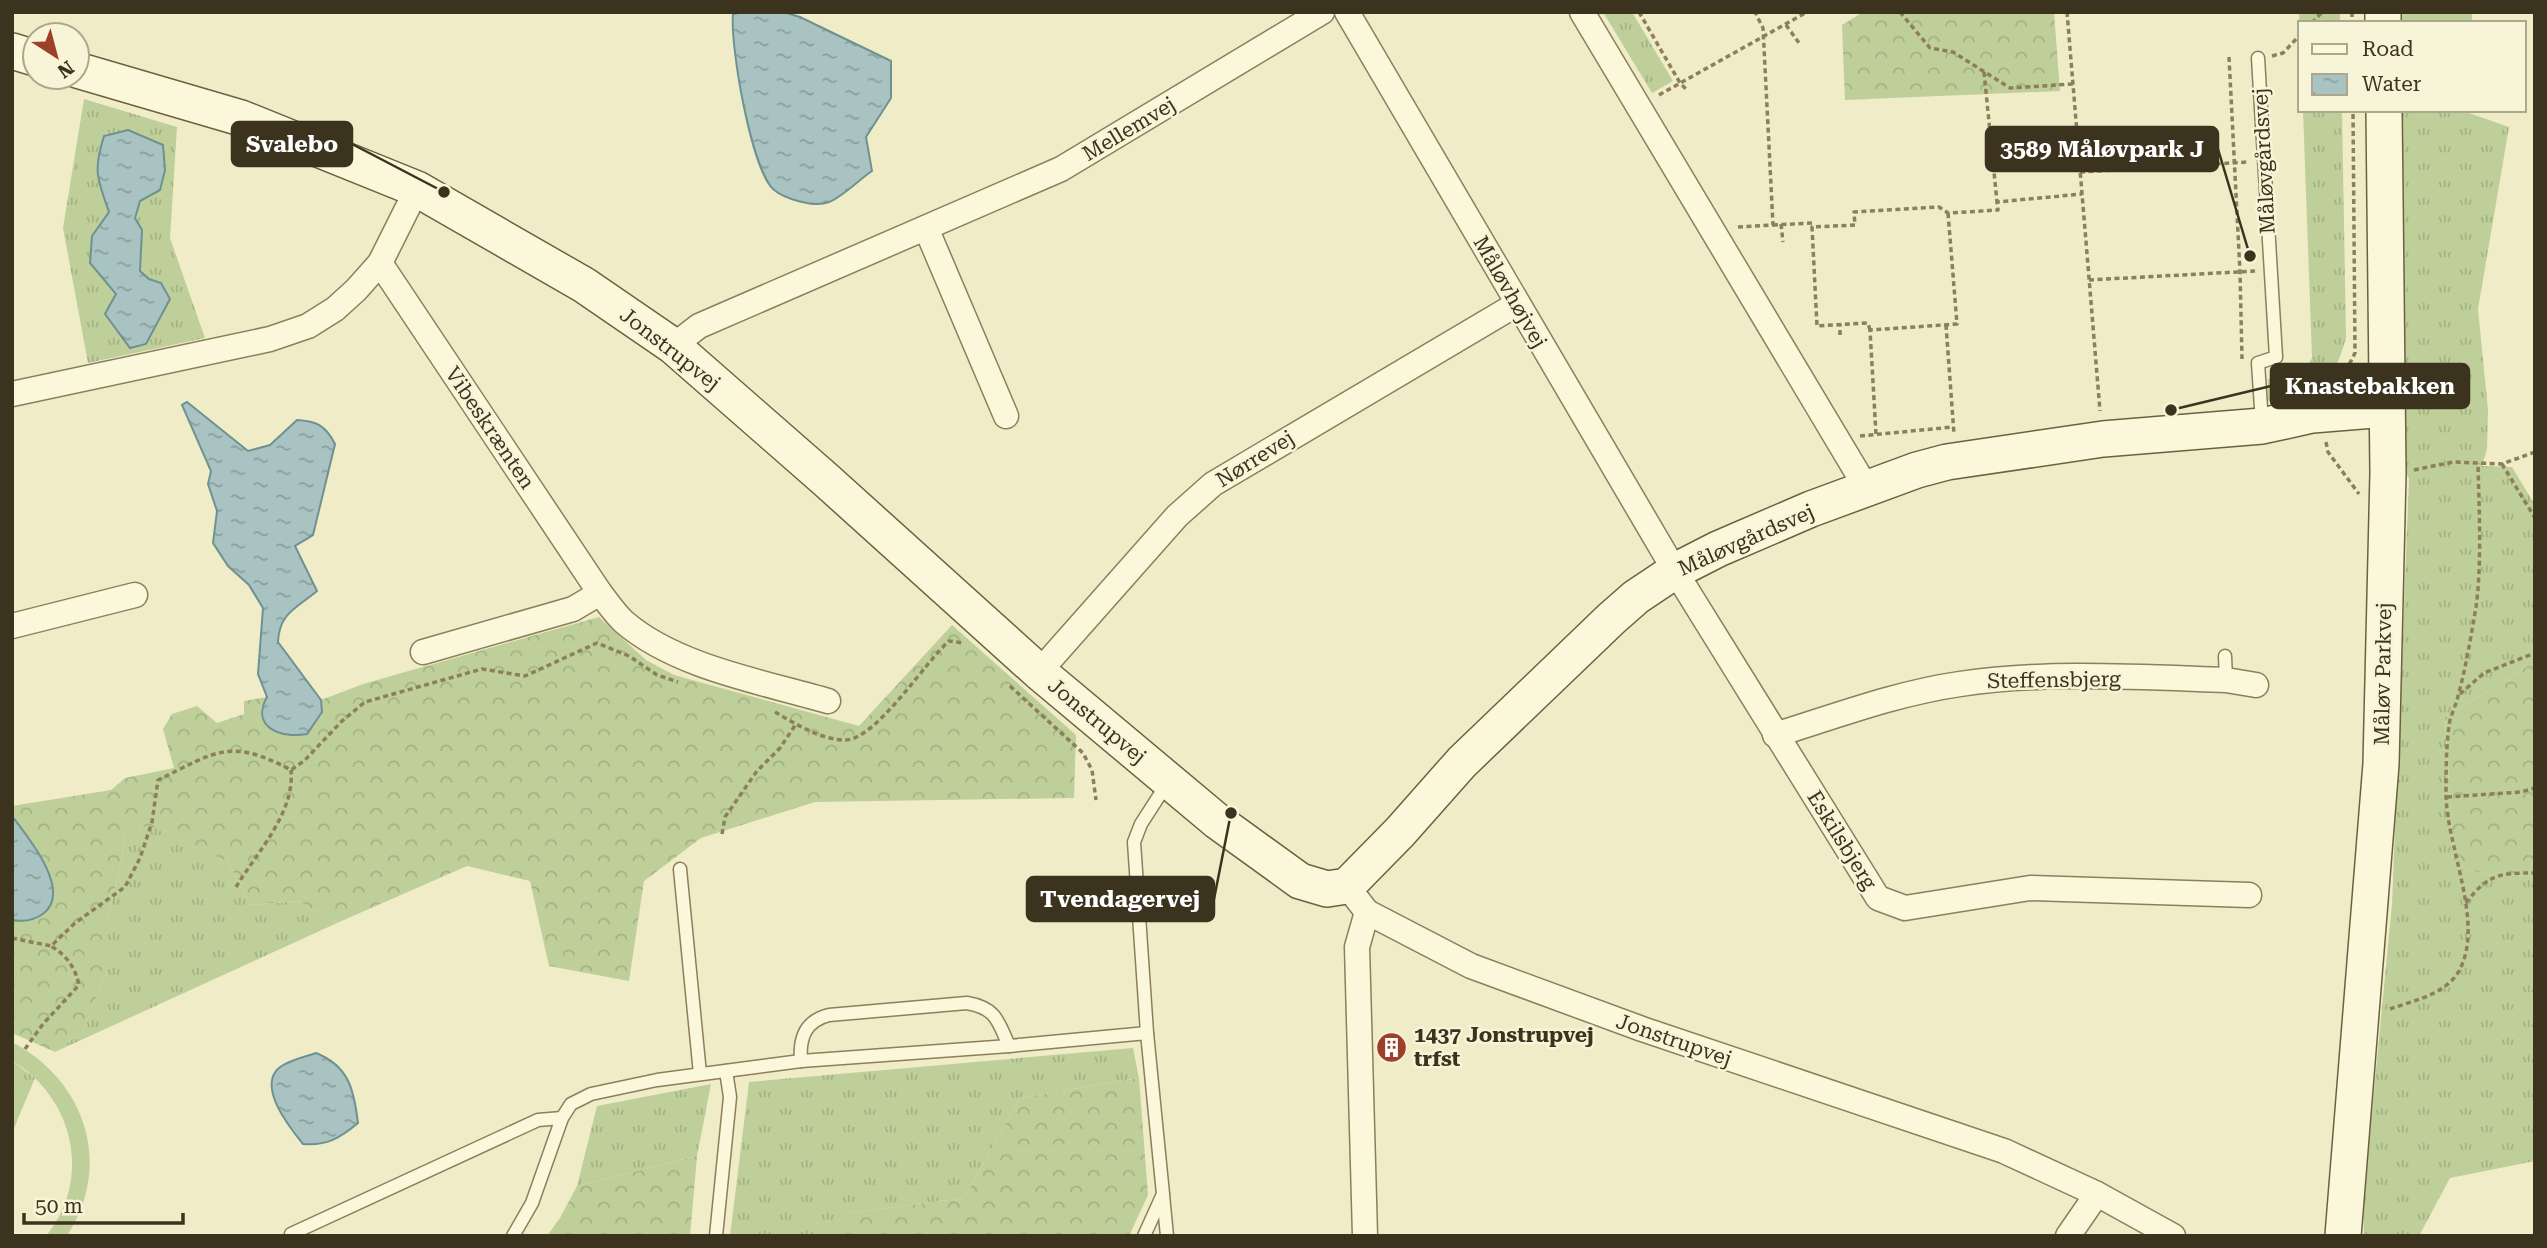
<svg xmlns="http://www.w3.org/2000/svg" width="2547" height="1248" font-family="'Roboto Serif',serif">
	<defs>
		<pattern id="grass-tufts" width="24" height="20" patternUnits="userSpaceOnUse" patternTransform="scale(1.75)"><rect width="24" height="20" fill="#becf9a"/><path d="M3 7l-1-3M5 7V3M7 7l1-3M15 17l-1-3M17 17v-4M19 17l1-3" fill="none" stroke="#a4b284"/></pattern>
		<pattern id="forest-crowns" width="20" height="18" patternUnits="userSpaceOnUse" patternTransform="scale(1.75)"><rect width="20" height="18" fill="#becf9a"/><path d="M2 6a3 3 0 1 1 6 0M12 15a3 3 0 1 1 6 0" fill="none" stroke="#a4b284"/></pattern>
		<pattern id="water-ripples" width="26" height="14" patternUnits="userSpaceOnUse" patternTransform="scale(1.75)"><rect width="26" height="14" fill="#a8c3c1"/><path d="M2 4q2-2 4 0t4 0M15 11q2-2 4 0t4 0" fill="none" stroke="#8a9f9c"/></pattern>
	</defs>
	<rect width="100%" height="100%" fill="#f0ecc7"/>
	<!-- grass -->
	<g fill="url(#grass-tufts)" fill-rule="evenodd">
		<polygon points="1603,12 1632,12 1673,81 1652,93"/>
		<polygon points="2299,12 2340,12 2340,23 2300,23 2300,49"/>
		<polygon points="2399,12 2472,12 2472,23 2400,23"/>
		<path d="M84,99L177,127L170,238L205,338L88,363L63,228ZM140,201L135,218L142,230L140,271L149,279L161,283L162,315L146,344L130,348L105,314L116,294L92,236L109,212Z"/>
		<path d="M2303,110H2342L2346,337C2340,363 2328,383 2311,403L2267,401L2268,379L2301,376L2312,358Z"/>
		<polygon points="2400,110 2469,110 2469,113 2509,127 2478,309 2488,410 2487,449 2482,466 2512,467 2535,505 2535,666 2528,666 2445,717 2454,867 2496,876 2535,875 2535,1161 2450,1178 2419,1236 2364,1236 2363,1205 2392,904 2409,479 2402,463"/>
		<polygon points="151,826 228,862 250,905 298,901 337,923 55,1052 83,1031 107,971 107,921 122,859 125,829"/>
		<polygon points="1133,1048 1139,1078 1020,1098 964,1198 848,1213 823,1236 730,1236 749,1082"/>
		<polygon points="12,1061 35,1078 12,1133"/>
		<polygon points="711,1084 697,1156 577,1186 597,1106"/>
	</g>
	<!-- forest -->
	<g fill="url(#forest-crowns)">
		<polygon points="1863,12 2054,12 2060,91 1845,100 1842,25"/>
		<path d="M599,617L646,660L674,675L859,726L952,625L1076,735L1074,798L815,802L701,838L644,881L629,981L549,966L530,881L467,866L337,923L298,901L250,905L228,862L150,826L125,830L122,859L107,921V971L83,1031L55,1052L12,1033V920L16,921L50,907C58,884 44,859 31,840C22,828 12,821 12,806L111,790L125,778L174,768L163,729L172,714L197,706L217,723L244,714V701L267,697L261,708L262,717L293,736L306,734L322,712L321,700L363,684Z"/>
		<polygon points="2528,666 2535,666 2535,875 2496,876 2454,867 2445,717"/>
		<polygon points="1139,1078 1148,1195 1129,1236 823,1236 848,1213 964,1198 1020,1098"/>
		<polygon points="697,1156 690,1236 547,1236 560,1218 577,1186"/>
	</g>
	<!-- garden -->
	<path fill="#becf9a" d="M12,1042C85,1080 114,1165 67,1236H46C93,1180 74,1097 12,1061Z"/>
	<!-- water -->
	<g fill="url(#water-ripples)" stroke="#6e9291" stroke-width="2">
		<path d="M744,12H783L800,17L891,61V98L866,137L872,171C860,179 841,198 829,202C815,208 784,199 773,189C751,167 730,46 733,14Z"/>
		<path d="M128,130L163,145L165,170L160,190L140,201L135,218L142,230L140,271L149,279L161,283L170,299L146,344L130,348L105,314L116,294L90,263L92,236L109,212C97,178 93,171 104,136Z"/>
		<path d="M187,402L248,451L270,445L297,420C317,421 326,426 335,444L313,535L295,546L317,591C297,608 279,613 278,642L321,700L322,712L307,734C281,739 250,727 267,697L258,674L263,608L249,585L228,566L213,543L217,511L208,484L211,471L182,405Z"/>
		<path d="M12,816C28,837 72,890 44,913C35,920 23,922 12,920Z"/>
		<path d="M316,1053C349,1066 354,1090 358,1123C340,1138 327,1146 303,1144C290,1128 256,1086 280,1067C290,1060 304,1057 316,1053Z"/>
	</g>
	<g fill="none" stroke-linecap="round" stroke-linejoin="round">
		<defs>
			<g id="lane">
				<polyline points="2258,58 2276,357 2258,363 2262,423"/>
				<polyline points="2225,656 2226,680"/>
				<polyline points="680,869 700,1074"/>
				<polyline points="1147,1033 1134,842 1141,824 1168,782"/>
				<path d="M801,1061C799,1038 805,1021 829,1015L967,1003C996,1008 998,1021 1009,1046"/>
				<polyline points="1163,1195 1167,1236"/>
				<polyline points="291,1234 538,1120 562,1118"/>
				<polyline points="513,1236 532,1203 562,1118 571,1104 591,1094 657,1080 801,1061 1009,1046 1147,1033 1163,1194 1144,1236"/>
				<polyline points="716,1236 730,1097 726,1071"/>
			</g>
			<g id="street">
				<polyline points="1347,12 1675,571 1878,898 1905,908 2030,888 2249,895"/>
				<polyline points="1582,12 1867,489"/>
				<polyline points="926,228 1006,416"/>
				<path d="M380,263L600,593C608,603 615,614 624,622C676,667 763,682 828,701"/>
				<polyline points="673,346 699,326 1061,169 1322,12"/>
				<polyline points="12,394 270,339 308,326 335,309 356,290 380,263 417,189"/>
				<polyline points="12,626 135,595"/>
				<polyline points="423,652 573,609 600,593"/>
				<polyline points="1039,672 1177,516 1213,484 1517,304"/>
				<path d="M1775,735C1836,716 1897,693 1960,684C2045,671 2139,677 2226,680L2256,685"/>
				<polyline points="1347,886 1367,912 1471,966 1642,1029 2004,1151 2097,1194 2173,1236"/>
				<polyline points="1365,1236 1357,947 1367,912"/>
				<polyline points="2068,1236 2097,1194"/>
			</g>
			<g id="secondary">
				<polyline points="2383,12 2383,23"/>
				<polyline points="12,51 35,58"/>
				<polyline points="77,70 241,118 417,189 584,285 673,346 825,479 1039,672 1217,821 1300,881 1327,889 1347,886 1400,832 1462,762 1611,619 1636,597 1675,571 1718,549 1811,509 1917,470 1947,462 2103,439 2262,426 2312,415 2386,409"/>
				<polyline points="2343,1236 2381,764 2388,473 2384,110"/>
			</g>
		</defs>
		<!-- lane casing -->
		<use href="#lane" stroke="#8c7f5b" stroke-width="15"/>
		<!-- street casing -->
		<use href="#street" stroke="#8c7f5b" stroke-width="27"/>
		<!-- secondary casing -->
		<use href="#secondary" stroke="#6e603e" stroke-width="38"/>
		<!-- path -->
		<g stroke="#8c7f5b" stroke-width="3.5" stroke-dasharray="5 3.5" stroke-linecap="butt">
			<polyline points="1639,12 1680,83 1687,90"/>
			<polyline points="1900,12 1930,48 1953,52 2010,88 2073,84"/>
			<polyline points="2067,12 2100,411"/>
			<polyline points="2352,12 2352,23"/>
			<polyline points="2312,23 2322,12"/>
			<polyline points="1786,25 1799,43"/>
			<polyline points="2272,56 2283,53 2300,35"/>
			<polyline points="2229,57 2240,272 2242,359"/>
			<polyline points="1984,72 1997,202"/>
			<polyline points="1659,95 1807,12"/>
			<polyline points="2080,172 2248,162"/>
			<polyline points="1781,224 1783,242"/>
			<polyline points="1773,225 1812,223 1812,227"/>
			<polyline points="1738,227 1773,225 1763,28 1755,12"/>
			<polyline points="2089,280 2255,271"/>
			<polyline points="1946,325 1954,434"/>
			<polyline points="1870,330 1868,323 1817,326 1812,227 1855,225 1854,212 1939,207 1948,213 1998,210 1997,202 2082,194"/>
			<polyline points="1840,335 1840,324"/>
			<polyline points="2335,385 2346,371 2355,353 2353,110"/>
			<polyline points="1876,434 1870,330 1957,324 1948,213"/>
			<polyline points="1860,436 1953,427"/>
			<polyline points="2326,442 2328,452 2359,494"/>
			<polyline points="2502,464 2535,518"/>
			<polyline points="2414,470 2453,462 2502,464 2535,452"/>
			<polyline points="1010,686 1083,753 1092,770 1096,800"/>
			<polyline points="2460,694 2484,673 2535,653"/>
			<path d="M775,712C796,724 821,740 845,740C876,740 925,662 949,641L963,643"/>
			<polyline points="2447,797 2521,792 2535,788"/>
			<polyline points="722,834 725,817 757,771 780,748 796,724"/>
			<path d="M236,887C257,852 295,813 291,770"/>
			<path d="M2466,903C2488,874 2499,873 2535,873"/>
			<path d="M12,938L51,946L75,923L125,887L140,858L152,822L158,780C216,752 229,737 291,770L304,761L342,721L365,702L482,669L525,676L597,643L629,656L657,675L678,682"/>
			<path d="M2390,1009C2415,1000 2449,994 2461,967C2483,920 2447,847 2446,795C2446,773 2446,748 2449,726C2450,716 2456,706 2458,696C2466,667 2471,636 2476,607C2482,564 2479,508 2478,463"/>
			<path d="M25,1049L43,1024L79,985C75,967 67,956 51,946"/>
		</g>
		<!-- lane -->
		<use href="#lane" stroke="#faf7db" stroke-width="12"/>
		<!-- street -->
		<use href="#street" stroke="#faf7db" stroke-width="24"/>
		<!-- secondary -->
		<use href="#secondary" stroke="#faf7db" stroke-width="35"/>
	</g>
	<!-- icons -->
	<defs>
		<symbol id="building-disc" viewBox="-11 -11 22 22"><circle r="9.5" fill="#9d4029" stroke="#f7f4d7"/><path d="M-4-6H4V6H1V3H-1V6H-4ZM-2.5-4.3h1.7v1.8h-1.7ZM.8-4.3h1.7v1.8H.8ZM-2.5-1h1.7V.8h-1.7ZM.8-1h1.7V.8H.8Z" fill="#fff"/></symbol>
	</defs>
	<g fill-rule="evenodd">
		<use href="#building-disc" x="1374" y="1030" width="35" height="35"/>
	</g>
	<g text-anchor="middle" stroke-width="5" stroke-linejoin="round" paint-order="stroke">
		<!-- street labels -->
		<g font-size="21" fill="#3c331f" stroke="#f7f4d7">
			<text transform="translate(1129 129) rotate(-31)" y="7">Mellemvej</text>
			<text transform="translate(2264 161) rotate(-93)" y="7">Måløvgårdsvej</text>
			<text transform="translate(1510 292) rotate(60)" y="7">Måløvhøjvej</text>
			<text transform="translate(670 349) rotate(38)" y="7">Jonstrupvej</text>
			<text transform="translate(490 428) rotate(56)" y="7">Vibeskrænten</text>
			<text transform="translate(1255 459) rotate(-32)" y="7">Nørrevej</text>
			<text transform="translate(1746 540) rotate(-24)" y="7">Måløvgårdsvej</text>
			<text transform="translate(2383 674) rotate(-89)" y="7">Måløv Parkvej</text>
			<text transform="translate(2054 680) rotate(-1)" y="7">Steffensbjerg</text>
			<text transform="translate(1097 721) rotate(40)" y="7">Jonstrupvej</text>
			<text transform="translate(1842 840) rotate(58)" y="7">Eskilsbjerg</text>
			<text transform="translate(1674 1040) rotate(19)" y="7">Jonstrupvej</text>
		</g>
		<!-- poi labels -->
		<g font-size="21" font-weight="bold" fill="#3c331f" stroke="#f7f4d7" text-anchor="start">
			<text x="1414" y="1042">1437 Jonstrupvej<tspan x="1414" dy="24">trfst</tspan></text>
		</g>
	</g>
	<!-- callouts -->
	<path fill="none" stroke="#3c331f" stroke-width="2.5" d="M444 192L352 144M2250 256L2218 149M2171 410L2271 386M1231 813L1214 899"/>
	<g fill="#3c331f" stroke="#f7f4d7" stroke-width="2.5">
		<circle cx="444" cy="192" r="7"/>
		<circle cx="2250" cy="256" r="7"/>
		<circle cx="2171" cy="410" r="7"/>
		<circle cx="1231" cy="813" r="7"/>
	</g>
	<g fill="#3c331f" stroke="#3c331f" stroke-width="2.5">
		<rect x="232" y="122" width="120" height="44" rx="7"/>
		<rect x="1986" y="127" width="232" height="44" rx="7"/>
		<rect x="2271" y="364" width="198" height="44" rx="7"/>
		<rect x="1027" y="877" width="187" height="44" rx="7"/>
	</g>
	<g font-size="23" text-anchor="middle" font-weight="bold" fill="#fff">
		<text x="292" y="152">Svalebo</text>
		<text x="2102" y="157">3589 Måløvpark J</text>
		<text x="2370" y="394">Knastebakken</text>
		<text x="1120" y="907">Tvendagervej</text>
	</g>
	<!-- border -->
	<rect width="2547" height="1248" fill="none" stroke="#3c331f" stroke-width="28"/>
	<!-- legend -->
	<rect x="2298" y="21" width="228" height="91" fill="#f7f4d7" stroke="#aca78d" stroke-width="2"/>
	<rect x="2312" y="44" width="35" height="10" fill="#faf7db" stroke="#aca78d" stroke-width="2"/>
	<text x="2362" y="56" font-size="21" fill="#3c331f">Road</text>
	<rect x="2312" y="74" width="35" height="21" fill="url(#water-ripples)" stroke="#aca78d" stroke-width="2"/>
	<text x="2362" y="91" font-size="21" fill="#3c331f">Water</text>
	<!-- north arrow -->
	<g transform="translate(56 56) rotate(144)"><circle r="33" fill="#f7f4d7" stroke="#aca78d" stroke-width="2"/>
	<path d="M0-5L12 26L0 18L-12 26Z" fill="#9d4029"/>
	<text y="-10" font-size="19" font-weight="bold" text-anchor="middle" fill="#3c331f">N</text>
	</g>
	<!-- scale -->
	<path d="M24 1213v10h159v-10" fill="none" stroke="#3c331f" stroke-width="3.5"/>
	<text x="35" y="1213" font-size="21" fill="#3c331f" stroke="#f7f4d7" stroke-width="5" paint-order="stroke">50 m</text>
</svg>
